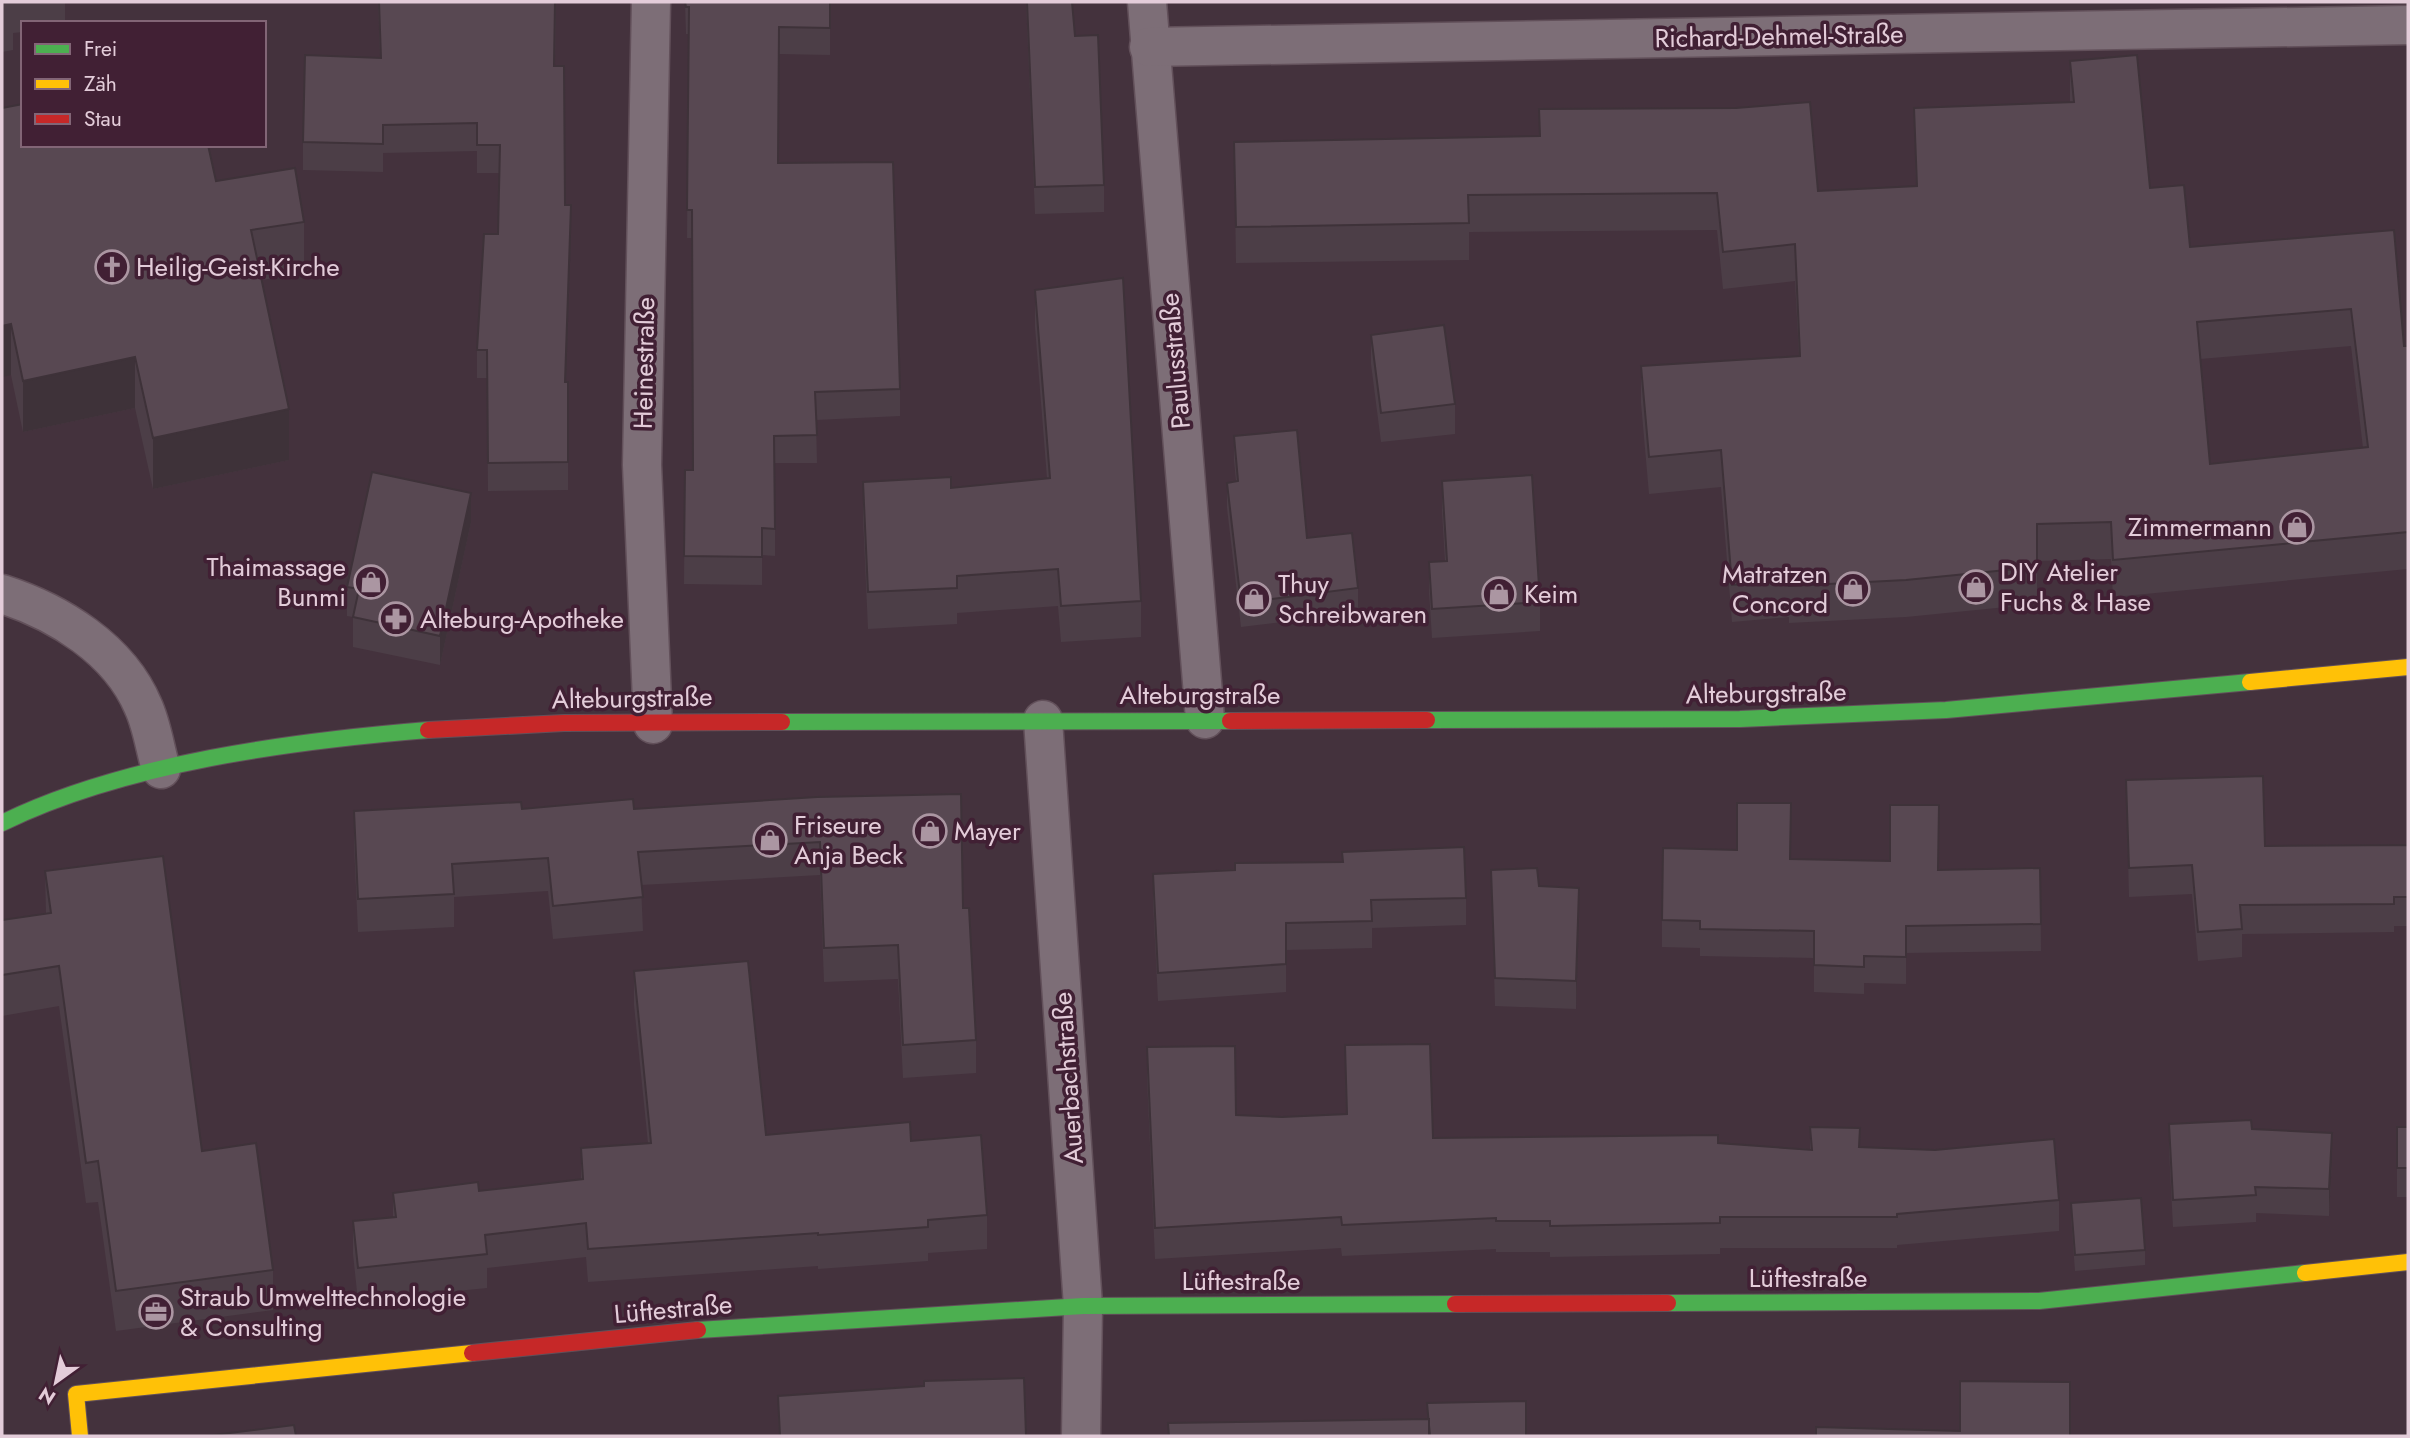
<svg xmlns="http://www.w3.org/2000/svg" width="2410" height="1438" font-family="Jost,sans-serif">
	<rect width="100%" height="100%" fill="#44323d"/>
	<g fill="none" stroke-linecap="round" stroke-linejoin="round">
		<defs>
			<g id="street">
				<polyline points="651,2 642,465 653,724"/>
				<polyline points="1147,2 1205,719"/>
				<polyline points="1149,47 2408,25"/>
				<path d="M2,594C58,612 119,649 143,706C152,725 155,749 161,769"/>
				<polyline points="1043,720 1083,1306 1081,1436"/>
			</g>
			<g id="fast">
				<polyline points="1427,720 1740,719 1946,710 2250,682"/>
				<polyline points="782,722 1230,721"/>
				<path d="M2,823C124,763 293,741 428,730"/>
				<polyline points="1668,1303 2039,1301 2305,1273"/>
				<polyline points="698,1330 1083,1306 1455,1304"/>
			</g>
			<g id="slow">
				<polyline points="2250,682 2408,667"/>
				<polyline points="2305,1273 2408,1262"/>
				<polyline points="80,1436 76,1394 472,1353"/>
			</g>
			<g id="jam">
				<polyline points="1230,721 1427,720"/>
				<polyline points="428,730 564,723 782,722"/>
				<polyline points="1455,1304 1668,1303"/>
				<polyline points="472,1353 698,1330"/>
			</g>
		</defs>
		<!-- street casing -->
		<use href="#street" stroke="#62505a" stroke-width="41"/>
		<!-- fast casing -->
		<use href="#fast" stroke="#62505a" stroke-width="18"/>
		<!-- slow casing -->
		<use href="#slow" stroke="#62505a" stroke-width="18"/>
		<!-- jam casing -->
		<use href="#jam" stroke="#62505a" stroke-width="18"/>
		<!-- street -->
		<use href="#street" stroke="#7d6e77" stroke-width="38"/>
		<!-- fast -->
		<use href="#fast" stroke="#4caf50" stroke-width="16"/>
		<!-- slow -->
		<use href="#slow" stroke="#ffc107" stroke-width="16"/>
		<!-- jam -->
		<use href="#jam" stroke="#c62828" stroke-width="16"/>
	</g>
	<!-- wall -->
	<g fill="#4c3e47" fill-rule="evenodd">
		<polygon points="2,2 65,2 65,23 23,23 23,32 13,33 13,50 2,52"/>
		<polygon points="378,2 556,2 555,66 565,205 571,233 566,382 568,382 568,490 488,491 487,378 477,378 477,350 498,234 500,173 477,173 477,151 383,153 383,172 303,170 303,142 380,58"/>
		<polygon points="685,2 830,2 830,55 779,54 778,163 900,389 900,416 816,420 817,463 775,463 775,556 762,555 762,585 684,584 685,470 692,470 692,238 687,238 689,34 686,34"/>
		<polygon points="1026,2 1072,2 1075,36 1104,185 1104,212 1035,214"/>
		<path d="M2070,61L2150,188L2190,247L2394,230L2404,346H2408V569L2113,597L2111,559L2037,561V604L1906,617L1789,623V617L1732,622L1721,487L1649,494L1641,403V366L1799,356L1795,281L1723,289L1717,230L1469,232V260L1236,263L1234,142L1818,191L1916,186L1914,108L2070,102ZM2351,346L2363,448L2210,464L2200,359Z"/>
		<polygon points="2,108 216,181 304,222 304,273 262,280 289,460 153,489 135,408 23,432 11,375"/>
		<polygon points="1035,290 1141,601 1141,637 1061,642 1058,606 957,613 957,624 868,629 863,518 863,482 951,488 1047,478 1035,327"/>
		<polygon points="1371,335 1455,404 1455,434 1381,442 1371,364"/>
		<polygon points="1234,436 1307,538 1358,588 1358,613 1241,627 1227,508 1227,483 1236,481 1234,460"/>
		<polygon points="1442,481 1540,602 1540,631 1432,638 1429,591 1429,562 1445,561 1442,511"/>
		<polygon points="471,522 440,665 353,647 353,617 347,616 347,587"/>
		<polygon points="2126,780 2265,846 2408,845 2408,926 2394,926 2394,932 2242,934 2242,957 2198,961 2192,894 2129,897"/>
		<polygon points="817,797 963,908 976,1040 976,1073 903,1078 898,979 824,982 820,875 641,885 643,931 553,939 548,891 454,897 454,927 358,932 354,845 354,811 634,809"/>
		<polygon points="1342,852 1466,898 1466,925 1372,928 1372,948 1286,950 1286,992 1158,1001 1153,902 1153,874 1342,862"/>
		<polygon points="1791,859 1938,870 2040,868 2041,951 1906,953 1906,984 1864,983 1864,994 1814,992 1814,958 1700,956 1700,948 1662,947 1662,920"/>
		<polygon points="1491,870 1539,886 1579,916 1576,1009 1495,1006"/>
		<polygon points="45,871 202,1151 273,1270 273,1310 116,1331 98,1202 86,1203 59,1006 2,1016 2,920 46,914"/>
		<polygon points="634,971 766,1135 911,1141 987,1215 987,1249 928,1253 928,1261 818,1269 818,1266 588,1282 586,1257 487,1268 487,1288 358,1301 353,1254 353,1221 393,1217 393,1193 479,1191 581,1179 581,1148 648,1143 634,1005"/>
		<polygon points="1345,1045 1433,1138 1718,1143 1810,1149 1810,1127 1860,1147 2059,1200 2059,1231 1897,1245 1897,1248 1720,1248 1720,1254 1550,1257 1550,1252 1496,1252 1496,1249 1342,1256 1341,1248 1155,1259 1147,1078 1147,1047 1236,1115 1282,1117 1346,1114"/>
		<polygon points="2169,1124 2252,1129 2332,1159 2329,1216 2256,1213 2256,1222 2173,1227 2169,1150"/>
		<rect x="2397" y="1127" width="11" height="70"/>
		<polygon points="2071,1203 2145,1250 2145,1265 2075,1271 2071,1218"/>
		<polygon points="778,1396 1026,1436 779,1436"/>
	</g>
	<!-- shaded-wall -->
	<g fill="#3e3239">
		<polygon points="571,205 571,233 565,410 565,382"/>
		<polygon points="11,324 11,375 2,377 2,326"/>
		<polygon points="135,357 135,408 23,432 23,381"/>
		<polygon points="289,409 289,460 153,489 153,438"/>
		<polygon points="471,493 471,522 440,665 440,636"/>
		<polygon points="1579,888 1579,916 1576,1009 1576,981"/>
		<polygon points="2332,1133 2332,1159 2329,1216 2329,1189"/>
	</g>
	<!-- building -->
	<g fill="#584852" stroke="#3e3239" stroke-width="2" fill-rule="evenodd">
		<polygon points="379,2 555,2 554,66 564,66 565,205 571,205 565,382 568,382 568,462 488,463 487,350 477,350 484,234 498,234 500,145 477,145 477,123 383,125 383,144 303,142 305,55 381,58"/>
		<polygon points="685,2 830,2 830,28 779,27 778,163 893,162 900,389 815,392 817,435 774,436 775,529 762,528 762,557 684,556 685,470 693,470 692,210 687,210 689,7 686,7"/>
		<polygon points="1027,2 1072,2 1075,36 1098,35 1104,185 1035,187"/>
		<path d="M2137,55L2150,188L2184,185L2190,247L2394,230L2404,346H2408V532L2113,560L2111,522L2037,524V567L1906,580L1789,586V580L1732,585L1721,450L1649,457L1641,366L1800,356L1795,244L1723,252L1717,193L1468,195L1469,223L1236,227L1234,142L1540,136L1539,109L1736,108L1810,102L1818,191L1917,186L1914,108L2074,102L2070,61ZM2351,309L2368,447L2210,464L2197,322Z"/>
		<polygon points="23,104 23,145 208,145 216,181 295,168 304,222 251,230 289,409 153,438 135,357 23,381 11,324 2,326 2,108"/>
		<polygon points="1123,278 1141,601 1061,606 1058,569 957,576 957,588 868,592 863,482 951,477 951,488 1050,478 1035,290"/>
		<polygon points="1444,325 1455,404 1381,413 1371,335"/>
		<polygon points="1297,430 1307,538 1352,533 1358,588 1241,603 1227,483 1238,481 1234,436"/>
		<polygon points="372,472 471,493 440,636 353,617 359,589 347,587"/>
		<polygon points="1532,475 1540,602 1432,609 1429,562 1447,561 1442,481"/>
		<polygon points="2263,776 2265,846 2408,845 2408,897 2394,897 2394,904 2240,905 2242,929 2198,932 2192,865 2129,868 2126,780"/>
		<polygon points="961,794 963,908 969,908 976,1040 903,1045 898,945 824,948 820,842 638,852 643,897 553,906 548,858 452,864 454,894 358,899 354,811 521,802 522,809 633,799 634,809 817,797"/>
		<polygon points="1737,803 1791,803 1790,859 1890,861 1890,805 1939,805 1938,870 2040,868 2041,924 1906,926 1906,957 1864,956 1864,967 1814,965 1814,931 1700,929 1700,921 1662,920 1663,848 1737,850"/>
		<polygon points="1464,847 1466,898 1371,900 1372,921 1286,923 1286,964 1158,973 1153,874 1235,870 1235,863 1343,862 1342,852"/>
		<polygon points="163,856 202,1151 256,1143 273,1270 116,1291 98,1161 86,1163 59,966 2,975 2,920 51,913 45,871"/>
		<polygon points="1537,868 1539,886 1579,888 1576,981 1495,978 1491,870"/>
		<polygon points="748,961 766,1135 910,1122 911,1141 981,1135 987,1215 928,1220 928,1227 818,1235 818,1233 588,1249 586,1223 485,1235 487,1254 358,1268 353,1221 396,1217 393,1193 478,1182 479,1191 583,1179 581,1148 651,1143 634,971"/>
		<polygon points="1430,1044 1433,1138 1718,1135 1718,1143 1812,1150 1810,1127 1860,1128 1859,1147 1935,1150 2054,1139 2059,1200 1897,1214 1897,1217 1720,1217 1720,1223 1550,1226 1550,1221 1496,1221 1496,1218 1342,1225 1341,1217 1155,1228 1147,1047 1235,1046 1236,1115 1282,1117 1347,1114 1345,1045"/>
		<polygon points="2251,1120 2252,1129 2332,1133 2329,1189 2255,1187 2256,1195 2173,1200 2169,1124"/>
		<rect x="2397" y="1127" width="11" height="41"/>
		<polygon points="2141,1198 2145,1250 2075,1255 2071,1203"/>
		<polygon points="1024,1378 1026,1436 780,1436 778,1396 924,1386 924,1381"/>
		<polygon points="1960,1381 2070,1382 2070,1436 1816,1436 1816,1427 1960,1431"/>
		<polygon points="1526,1401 1526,1436 1430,1436 1427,1403"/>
		<polygon points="1429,1419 1429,1436 1169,1436 1168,1423"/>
		<polygon points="294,1425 296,1436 205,1436"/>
	</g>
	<!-- icons -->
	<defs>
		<symbol id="church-ring" viewBox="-11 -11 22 22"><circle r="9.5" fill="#412034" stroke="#ab96a2" stroke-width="1.5"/><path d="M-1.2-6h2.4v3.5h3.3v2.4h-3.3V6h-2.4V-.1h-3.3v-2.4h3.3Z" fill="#ab96a2"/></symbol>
		<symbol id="shop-ring" viewBox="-11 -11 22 22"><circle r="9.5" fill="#412034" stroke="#ab96a2" stroke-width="1.5"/><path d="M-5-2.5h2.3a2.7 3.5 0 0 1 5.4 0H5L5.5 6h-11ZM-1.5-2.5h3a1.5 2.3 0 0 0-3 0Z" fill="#ab96a2"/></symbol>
		<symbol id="pharmacy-ring" viewBox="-11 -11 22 22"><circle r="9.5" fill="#412034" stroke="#ab96a2" stroke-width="1.5"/><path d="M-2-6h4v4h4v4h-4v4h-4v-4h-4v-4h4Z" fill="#ab96a2"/></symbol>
		<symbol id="office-ring" viewBox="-11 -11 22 22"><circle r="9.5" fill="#412034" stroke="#ab96a2" stroke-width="1.5"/><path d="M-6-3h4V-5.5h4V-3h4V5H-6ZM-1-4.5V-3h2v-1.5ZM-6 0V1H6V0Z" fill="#ab96a2"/></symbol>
	</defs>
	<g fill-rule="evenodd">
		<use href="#church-ring" x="93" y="248" width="38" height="38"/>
		<use href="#shop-ring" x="2278" y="508" width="38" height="38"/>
		<use href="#shop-ring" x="352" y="563" width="38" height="38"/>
		<use href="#shop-ring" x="1957" y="568" width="38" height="38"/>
		<use href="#shop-ring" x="1834" y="570" width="38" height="38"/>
		<use href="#shop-ring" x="1480" y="575" width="38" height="38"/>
		<use href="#shop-ring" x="1235" y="580" width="38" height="38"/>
		<use href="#pharmacy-ring" x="377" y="600" width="38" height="38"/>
		<use href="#shop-ring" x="911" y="812" width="38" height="38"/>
		<use href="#shop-ring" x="751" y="821" width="38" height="38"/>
		<use href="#office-ring" x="137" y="1293" width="38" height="38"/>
	</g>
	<g text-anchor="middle" stroke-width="7" stroke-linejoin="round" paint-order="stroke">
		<!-- street labels -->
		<g font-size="26" fill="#e3ccd9" stroke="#412034">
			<text transform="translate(1779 36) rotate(-1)" y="9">Richard-Dehmel-Straße</text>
			<text transform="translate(1175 361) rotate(-95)" y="9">Paulusstraße</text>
			<text transform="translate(644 363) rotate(-89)" y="9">Heinestraße</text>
			<text transform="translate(1766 693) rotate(-1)" y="9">Alteburgstraße</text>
			<text x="1200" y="704">Alteburgstraße</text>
			<text transform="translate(632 698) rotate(-1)" y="9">Alteburgstraße</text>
			<text transform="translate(1068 1078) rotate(-94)" y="9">Auerbachstraße</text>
			<text x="1808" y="1287">Lüftestraße</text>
			<text x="1241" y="1290">Lüftestraße</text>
			<text transform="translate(673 1309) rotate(-5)" y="9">Lüftestraße</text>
		</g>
		<!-- poi labels -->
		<g font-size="26" fill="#e3ccd9" stroke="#412034" text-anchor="start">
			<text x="136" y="276">Heilig-Geist-Kirche</text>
			<text x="2272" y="536" text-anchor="end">Zimmermann</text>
			<text x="346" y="576" text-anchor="end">Thaimassage<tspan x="346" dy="30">Bunmi</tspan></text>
			<text x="2000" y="581">DIY Atelier<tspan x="2000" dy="30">Fuchs &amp; Hase</tspan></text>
			<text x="1828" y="583" text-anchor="end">Matratzen<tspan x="1828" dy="30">Concord</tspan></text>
			<text x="1278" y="593">Thuy<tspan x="1278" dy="30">Schreibwaren</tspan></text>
			<text x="1524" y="603">Keim</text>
			<text x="420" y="628">Alteburg-Apotheke</text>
			<text x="794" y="834">Friseure<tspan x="794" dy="30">Anja Beck</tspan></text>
			<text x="954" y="840">Mayer</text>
			<text x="180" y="1306">Straub Umwelttechnologie<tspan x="180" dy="30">&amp; Consulting</tspan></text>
		</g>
	</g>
	<!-- border -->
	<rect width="2410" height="1438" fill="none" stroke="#e3ccd9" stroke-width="7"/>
	<!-- legend -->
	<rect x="21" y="21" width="245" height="126" fill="#412034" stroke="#826576" stroke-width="2"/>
	<rect x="35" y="44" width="35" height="10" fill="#4caf50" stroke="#826576" stroke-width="2"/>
	<text x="84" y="56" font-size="21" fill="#e3ccd9">Frei</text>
	<rect x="35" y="79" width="35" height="10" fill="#ffc107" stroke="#826576" stroke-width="2"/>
	<text x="84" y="91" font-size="21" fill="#e3ccd9">Zäh</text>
	<rect x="35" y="114" width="35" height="10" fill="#c62828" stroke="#826576" stroke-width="2"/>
	<text x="84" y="126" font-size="21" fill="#e3ccd9">Stau</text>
	<!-- north arrow -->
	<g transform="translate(56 1382) rotate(213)" stroke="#412034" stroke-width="5" paint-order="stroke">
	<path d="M0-5L12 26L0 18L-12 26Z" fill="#e3ccd9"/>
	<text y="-10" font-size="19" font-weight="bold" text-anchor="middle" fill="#e3ccd9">N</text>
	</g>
</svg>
